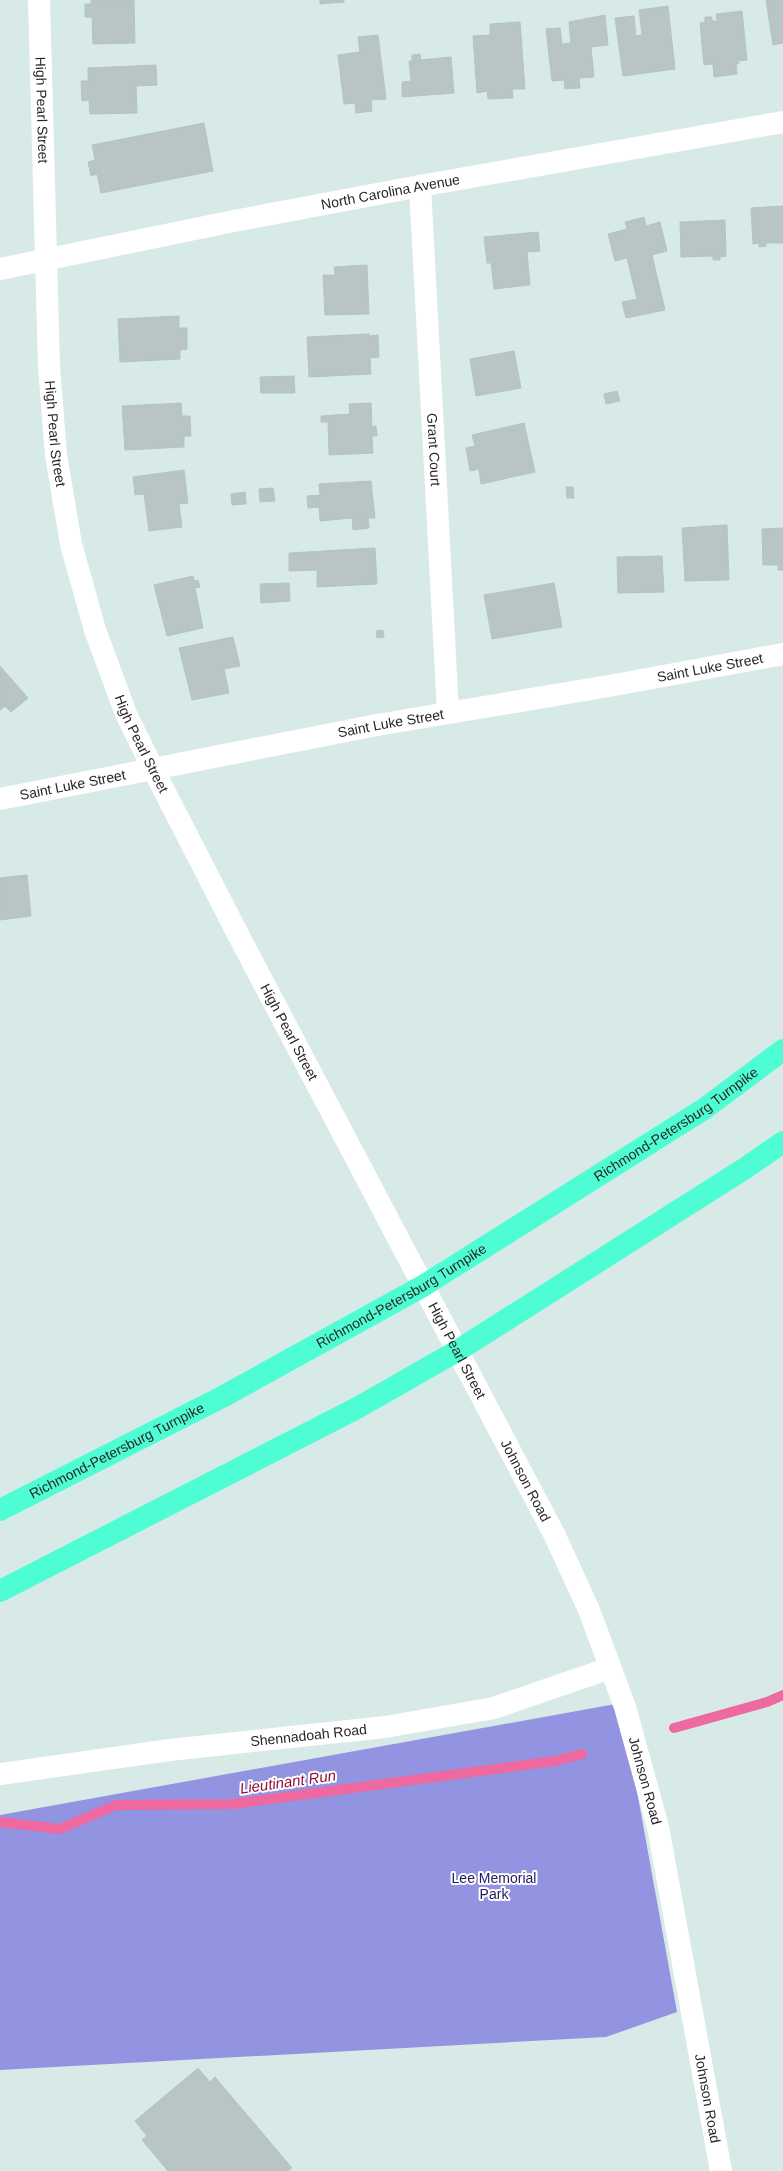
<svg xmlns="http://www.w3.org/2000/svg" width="783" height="2171" font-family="Arial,sans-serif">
	<rect width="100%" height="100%" fill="#d8eae8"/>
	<!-- green -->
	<polygon fill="#9394e1" points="621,1703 677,2012 606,2037 0,2070 0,1815"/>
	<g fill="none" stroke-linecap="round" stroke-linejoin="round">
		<!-- stream -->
		<g stroke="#ed699f" stroke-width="10">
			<polyline points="674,1728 767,1702 783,1695"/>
			<polyline points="0,1822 60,1829 116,1805 234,1804 555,1761 582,1754"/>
		</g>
	</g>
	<!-- building -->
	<g fill="#b8c5c4" stroke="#b2c4c4">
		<polygon points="91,0 134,0 135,43 93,44 92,17 85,17 85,4 91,4"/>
		<polygon points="320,0 344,0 344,2 320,4"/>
		<polygon points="766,0 783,0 783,43 773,45"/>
		<polygon points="668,6 675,69 623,76 615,18 634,16 636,36 642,35 639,10"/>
		<polygon points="742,11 747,60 738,61 739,64 736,64 737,74 714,77 713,64 704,65 700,23 705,22 705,17 712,17 712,21 717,21 716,14"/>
		<polygon points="605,15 608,45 591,47 594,77 579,78 580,88 565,89 564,80 552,81 546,29 560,28 562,44 571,43 569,22"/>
		<polygon points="520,22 525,89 512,89 513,98 488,99 487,91 477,93 473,36 490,35 490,24"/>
		<polygon points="378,35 386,99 371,100 372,111 356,113 355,103 344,104 338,55 360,52 358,37"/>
		<polygon points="420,54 421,60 451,57 454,93 402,97 402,82 411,81 409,61 412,61 412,55"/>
		<polygon points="156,65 157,85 136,86 137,113 90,114 89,100 82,101 81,81 88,81 88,68"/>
		<polygon points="204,123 213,171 101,193 97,174 91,176 88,162 95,160 92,145"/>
		<polygon points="783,206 783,243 766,243 766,246 759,247 759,243 753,244 751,208"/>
		<polygon points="644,217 646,226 660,222 667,251 652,255 665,310 626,318 622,302 637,299 627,258 615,261 608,234 627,229 625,222"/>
		<polygon points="725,220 726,256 720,257 720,260 713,260 713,256 681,257 680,222"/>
		<polygon points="538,232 540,251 527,252 530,285 494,289 491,263 487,263 484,237"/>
		<polygon points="367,265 369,314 325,315 323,275 335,275 334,267"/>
		<polygon points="179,316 179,328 187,328 187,349 180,350 180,359 120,362 118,319"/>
		<polygon points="369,334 369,336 378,335 379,357 370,358 371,374 309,377 307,337"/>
		<polygon points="514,351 521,388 476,396 470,359"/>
		<polygon points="294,376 295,393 261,393 260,377"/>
		<polygon points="617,391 620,401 606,404 604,394"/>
		<polygon points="181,403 182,416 190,416 191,436 184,436 184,447 125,450 122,406"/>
		<polygon points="371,403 372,427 376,426 377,436 372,436 373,453 329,455 328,422 321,422 321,416 350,414 349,404"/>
		<polygon points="524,423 535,472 481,484 479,469 470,471 466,448 475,446 472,435"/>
		<polygon points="184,470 188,503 179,504 182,527 149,531 144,494 135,495 133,477"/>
		<polygon points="371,481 375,518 368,518 369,528 353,530 352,518 320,521 319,507 308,508 307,496 320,495 319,484"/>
		<polygon points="566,487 573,487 574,498 567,498"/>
		<polygon points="273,488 275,501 260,502 259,489"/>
		<polygon points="245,492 246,504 232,505 231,494"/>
		<polygon points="727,525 729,580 685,581 682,528"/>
		<polygon points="783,528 783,570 778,570 778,565 763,565 762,529"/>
		<polygon points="375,548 377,584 317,587 317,570 289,571 289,553"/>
		<polygon points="662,556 664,592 618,593 617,557"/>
		<polygon points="193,576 194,581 198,580 200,587 195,588 203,628 167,636 154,585"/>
		<polygon points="289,583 290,601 261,603 260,584"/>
		<polygon points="554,583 562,627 492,639 484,595"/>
		<polygon points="383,630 384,637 377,638 376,631"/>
		<polygon points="233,637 240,666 224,669 229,693 192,700 179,648"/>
		<polygon points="0,666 28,698 11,712 5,706 0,710"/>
		<polygon points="27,875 31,916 0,920 0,878"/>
		<polygon points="198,2068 210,2082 215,2077 292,2168 288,2171 168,2171 142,2140 147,2136 135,2121"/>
	</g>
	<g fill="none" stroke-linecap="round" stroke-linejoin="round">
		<!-- minor -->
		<g stroke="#fff" stroke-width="22">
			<path id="s1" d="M420,186L448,712"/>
			<path id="s2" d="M0,269L229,222L420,186L783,122"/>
			<path id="s3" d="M0,799L377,725L609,686L783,654"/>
			<path id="s4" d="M0,1774L170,1750L385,1727L494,1708L610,1668"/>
		</g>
		<!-- tertiary -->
		<path stroke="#fff" stroke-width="22" id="s5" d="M39,0L49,367L56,455L71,544L95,630L126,714L153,769L243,944L554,1534L589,1610L625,1707L658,1827L721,2171"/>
		<!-- motorway -->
		<g stroke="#4ffdd4" stroke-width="22">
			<path id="s6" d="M0,1510L224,1396L423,1286L704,1109L783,1050"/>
			<polyline points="0,1591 359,1407 457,1351 744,1169 783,1142"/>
		</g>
	</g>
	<g text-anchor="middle" stroke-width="4" stroke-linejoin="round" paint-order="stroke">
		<!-- street labels -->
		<g font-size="14" fill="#272727" stroke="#fff">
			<text dy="5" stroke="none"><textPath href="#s5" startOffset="110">High Pearl Street</textPath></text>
			<text dy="5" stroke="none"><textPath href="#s2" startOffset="398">North Carolina Avenue</textPath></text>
			<text dy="5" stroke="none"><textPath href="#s5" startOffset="434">High Pearl Street</textPath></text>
			<text dy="5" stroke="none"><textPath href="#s1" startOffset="264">Grant Court</textPath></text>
			<text dy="5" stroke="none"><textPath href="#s3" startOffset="722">Saint Luke Street</textPath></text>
			<text dy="5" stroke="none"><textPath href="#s3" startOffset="398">Saint Luke Street</textPath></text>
			<text dy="5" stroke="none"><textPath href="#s5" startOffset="758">High Pearl Street</textPath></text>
			<text dy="5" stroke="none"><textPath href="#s3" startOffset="74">Saint Luke Street</textPath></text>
			<text dy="5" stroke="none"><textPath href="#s5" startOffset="1082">High Pearl Street</textPath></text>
			<text dy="5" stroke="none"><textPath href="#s6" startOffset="779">Richmond-Petersburg Turnpike</textPath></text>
			<text dy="5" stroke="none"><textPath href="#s6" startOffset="455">Richmond-Petersburg Turnpike</textPath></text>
			<text dy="5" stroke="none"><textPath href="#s5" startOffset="1442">High Pearl Street</textPath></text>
			<text dy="5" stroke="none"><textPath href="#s6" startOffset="131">Richmond-Petersburg Turnpike</textPath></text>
			<text dy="5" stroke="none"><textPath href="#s5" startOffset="1589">Johnson Road</textPath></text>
			<text dy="5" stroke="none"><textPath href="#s4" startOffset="311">Shennadoah Road</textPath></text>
			<text dy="5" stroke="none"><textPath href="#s5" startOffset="1913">Johnson Road</textPath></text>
			<text dy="5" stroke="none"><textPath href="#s5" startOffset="2237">Johnson Road</textPath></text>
		</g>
		<!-- park labels -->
		<g font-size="14" fill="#221961" stroke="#fff">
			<text x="494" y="1883">Lee Memorial<tspan x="494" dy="16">Park</tspan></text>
		</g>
		<!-- water labels -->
		<g font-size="15" font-style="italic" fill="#940e39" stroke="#fff">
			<text transform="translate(288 1782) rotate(-8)" y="5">Lieutinant Run</text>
		</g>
	</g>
</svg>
